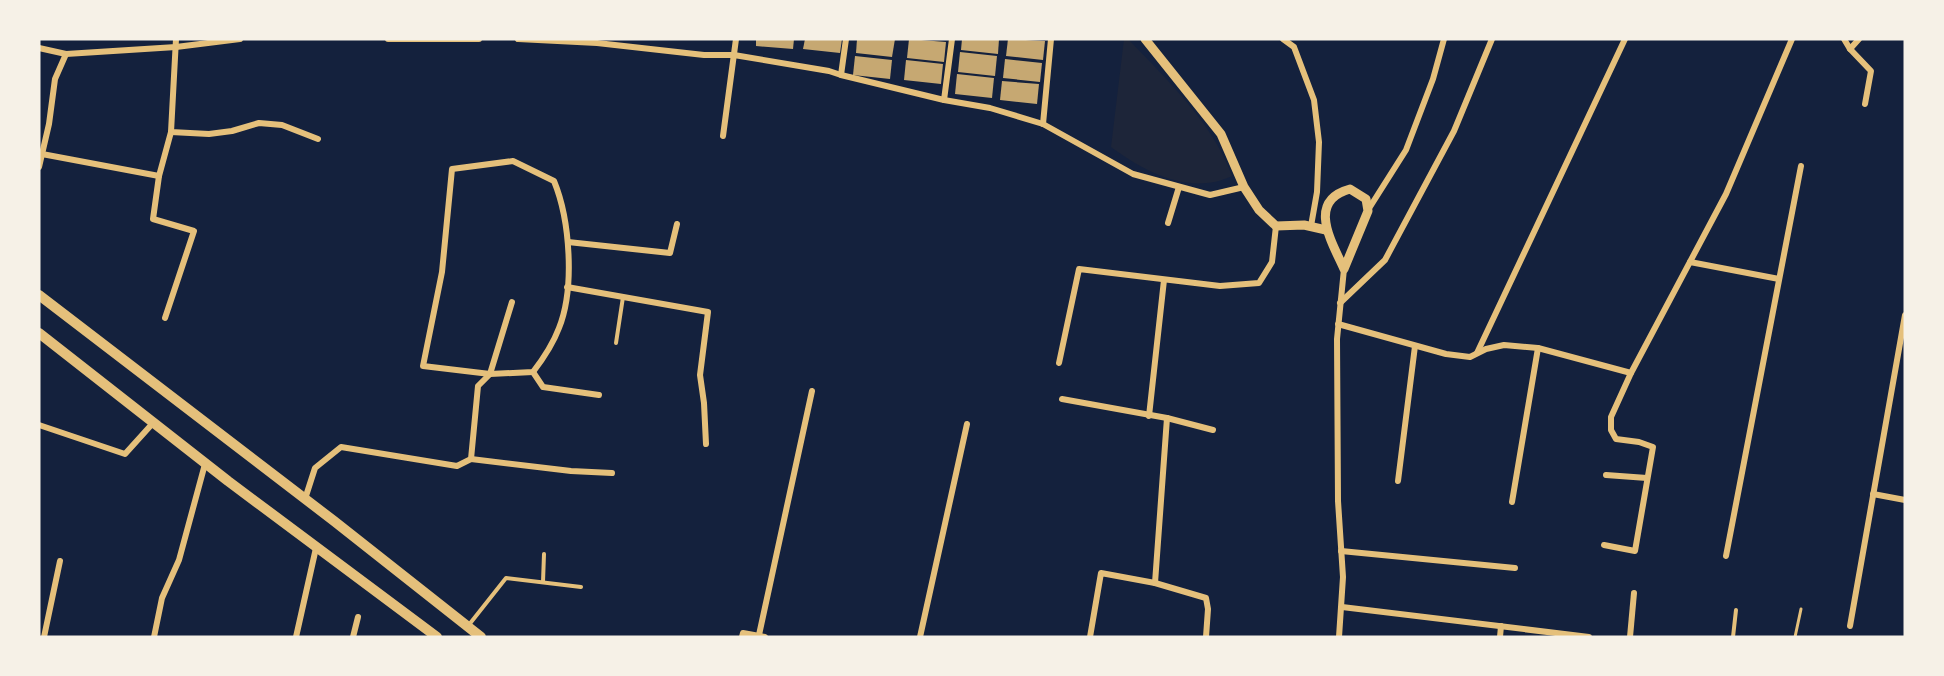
<svg xmlns="http://www.w3.org/2000/svg" width="1944" height="676" font-family="'Fira Sans',sans-serif">
	<rect width="100%" height="100%" fill="#14213d"/>
	<!-- green -->
	<path fill="#1d2539" d="M1124,39H1128C1167,80 1213,123 1232,176C1190,196 1145,172 1111,147Z"/>
	<!-- building -->
	<g fill="#c6a872">
		<polygon points="756,39 794,39 793,49 756,46"/>
		<polygon points="805,39 842,39 840,53 803,49"/>
		<polygon points="857,39 895,39 892,57 856,53"/>
		<polygon points="909,39 946,42 944,62 907,58"/>
		<polygon points="962,39 999,39 998,54 961,50"/>
		<polygon points="1008,39 1045,41 1043,60 1006,56"/>
		<polygon points="960,52 997,56 995,76 958,72"/>
		<polygon points="855,56 892,60 890,79 853,75"/>
		<polygon points="1005,59 1042,63 1040,82 1003,78"/>
		<polygon points="906,60 943,64 941,84 904,80"/>
		<polygon points="957,74 994,78 992,98 955,94"/>
		<polygon points="1002,81 1039,84 1037,104 1000,100"/>
	</g>
	<g fill="none" stroke-linecap="round" stroke-linejoin="round">
		<!-- path -->
		<polyline stroke="#e5c07b" stroke-width="3" points="1795,637 1801,609"/>
		<!-- service -->
		<g stroke="#e5c07b" stroke-width="4">
			<polyline points="616,343 623,297"/>
			<polyline points="543,582 544,554"/>
			<polyline points="468,626 506,578 581,587"/>
			<polyline points="1733,637 1736,610"/>
		</g>
		<!-- minor -->
		<g stroke="#e5c07b" stroke-width="6">
			<polyline points="176,39 171,132 209,134 232,131 259,123 282,125 318,139"/>
			<polyline points="388,39 479,39"/>
			<polyline points="518,39 597,43 704,55 734,55 829,71 841,75 944,100 990,108 1043,124 1133,174 1210,195 1244,187"/>
			<polyline points="1283,39 1294,47 1314,100 1319,142 1317,192 1311,226"/>
			<polyline points="1844,39 1850,49 1871,71 1865,104"/>
			<polyline points="39,48 66,54 176,47 240,39"/>
			<polyline points="1850,49 1859,39"/>
			<polyline points="841,75 846,39"/>
			<polyline points="944,100 952,39"/>
			<polyline points="1043,124 1051,39"/>
			<polyline points="723,136 736,39"/>
			<polyline points="42,154 159,176"/>
			<path d="M513,161L554,181C570,220 575,288 559,328C553,344 543,359 533,372L490,374L423,366L442,272L452,169Z"/>
			<polyline points="39,167 49,124 55,79 66,54"/>
			<polyline points="1368,210 1406,150 1433,79 1444,39"/>
			<polyline points="1168,223 1179,187"/>
			<polyline points="568,242 670,253 677,224"/>
			<polyline points="1690,262 1779,279"/>
			<polyline points="567,287 708,312 700,375 704,403 706,444"/>
			<polyline points="1340,303 1385,260 1454,131 1492,39"/>
			<polyline points="165,318 194,231 153,219 159,176 171,132"/>
			<polyline points="1338,324 1446,354 1470,357 1486,349 1504,345 1538,348 1631,373"/>
			<polyline points="1477,353 1625,39"/>
			<polyline points="1059,363 1079,269 1220,286 1259,283 1272,262 1276,226"/>
			<polyline points="533,372 543,387 599,395"/>
			<polyline points="1062,399 1167,418 1213,430"/>
			<polyline points="1149,416 1164,280"/>
			<polyline points="39,425 125,454 153,423"/>
			<polyline points="471,459 571,471 612,473"/>
			<polyline points="1606,475 1647,478"/>
			<polyline points="1398,481 1415,346"/>
			<polyline points="1873,494 1905,500"/>
			<polyline points="305,499 315,468 341,447 457,466 471,459 478,386 490,374 512,302"/>
			<polyline points="1512,502 1538,348"/>
			<polyline points="1604,545 1635,551 1653,447 1639,442 1616,439 1611,430 1611,417 1631,373 1726,194 1792,39"/>
			<polyline points="1341,551 1515,568"/>
			<polyline points="1726,556 1801,166"/>
			<polyline points="1155,583 1167,418"/>
			<polyline points="1342,607 1589,637"/>
			<polyline points="1850,626 1905,315"/>
			<polyline points="759,635 812,391"/>
			<polyline points="44,637 60,561"/>
			<polyline points="154,637 162,598 179,560 205,464"/>
			<polyline points="296,637 316,548"/>
			<polyline points="353,637 358,617"/>
			<polyline points="742,637 743,633 765,637"/>
			<polyline points="920,637 967,424"/>
			<polyline points="1090,637 1101,573 1155,583 1206,598 1208,609 1206,637"/>
			<polyline points="1339,637 1343,577 1338,501 1337,339 1344,269"/>
			<polyline points="1500,637 1501,626"/>
			<polyline points="1630,637 1634,593"/>
		</g>
		<!-- tertiary -->
		<g stroke="#e5c07b" stroke-width="9">
			<polyline points="1145,39 1221,134 1244,187 1259,210 1276,226 1304,225 1326,230"/>
			<path d="M1350,189L1366,199L1368,211L1344,269C1332,242 1306,201 1350,189Z"/>
		</g>
		<!-- secondary -->
		<g stroke="#e5c07b" stroke-width="10">
			<polyline points="39,295 334,521 481,637"/>
			<polyline points="39,333 228,481 437,637"/>
		</g>
	</g>
	<!-- border -->
	<rect width="1944" height="676" fill="none" stroke="#f6f1e7" stroke-width="81"/>
</svg>
